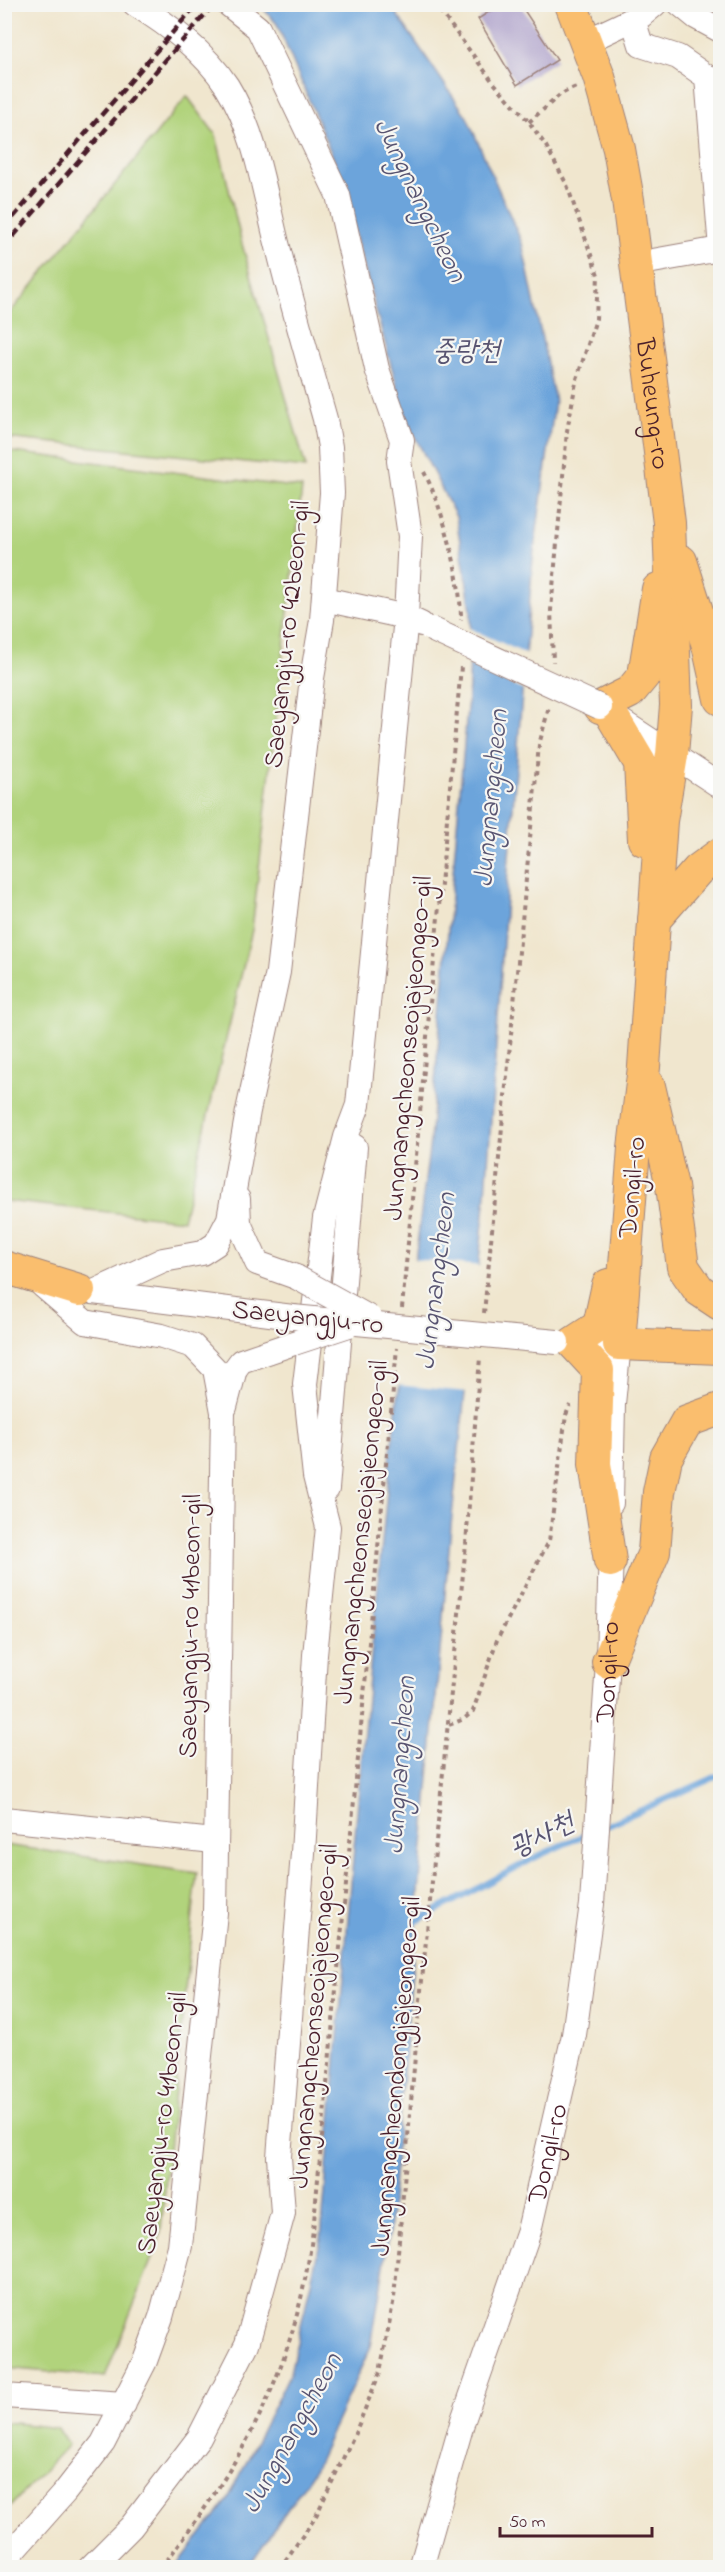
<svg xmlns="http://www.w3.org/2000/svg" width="725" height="2572" font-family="'Indie Flower','Poor Story',sans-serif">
	<rect width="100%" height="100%" fill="#f6f6f2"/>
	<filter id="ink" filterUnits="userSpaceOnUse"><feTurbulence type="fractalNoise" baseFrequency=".0167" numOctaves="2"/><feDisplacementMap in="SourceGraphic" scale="12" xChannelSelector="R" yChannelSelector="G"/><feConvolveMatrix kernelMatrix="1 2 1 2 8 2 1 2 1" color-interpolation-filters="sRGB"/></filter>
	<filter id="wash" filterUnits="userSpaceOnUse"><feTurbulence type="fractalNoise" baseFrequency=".008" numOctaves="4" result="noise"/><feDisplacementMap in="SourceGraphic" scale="24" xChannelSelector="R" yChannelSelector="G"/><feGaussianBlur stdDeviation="1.35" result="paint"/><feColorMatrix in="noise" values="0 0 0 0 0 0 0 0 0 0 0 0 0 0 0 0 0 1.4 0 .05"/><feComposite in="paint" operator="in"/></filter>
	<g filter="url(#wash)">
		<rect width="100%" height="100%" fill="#f0e6ce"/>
		<!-- green -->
		<g fill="#b1d37b" stroke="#7e7953" stroke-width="1.5">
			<polygon points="187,96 216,135 242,244 306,468 5,438 5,319"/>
			<polygon points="5,451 302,488 252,930 183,1220 5,1201"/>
			<polygon points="5,1845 197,1873 160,2238 105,2377 5,2368"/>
			<polygon points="5,2422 58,2428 68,2445 5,2512"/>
		</g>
		<!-- water -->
		<polygon fill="#6ca4db" stroke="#5b6283" stroke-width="1.5" points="260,5 388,5 394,10 467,117 522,243 555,401 533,558 508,870 486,1194 451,1526 389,2235 371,2346 313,2472 248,2567 175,2568 228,2500 290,2373 321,2238 363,1741 390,1459 430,1141 469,686 471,610 456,517 406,419 335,162 277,24"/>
		<!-- pier -->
		<g fill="#f0e6ce">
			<polygon points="467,627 528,655 525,691 467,663"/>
			<polygon points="412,1259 481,1266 468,1392 396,1385"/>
		</g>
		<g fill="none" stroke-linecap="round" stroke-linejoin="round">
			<!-- stream -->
			<g stroke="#6ca4db" stroke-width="6">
				<polyline points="603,1827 720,1775"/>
				<polyline points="413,1923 538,1856 591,1832"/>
			</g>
		</g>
		<g id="blocks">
			<!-- building -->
			<polygon fill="#ada0ca" points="501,4 520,4 557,60 517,85 478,19"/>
		</g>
	</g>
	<g filter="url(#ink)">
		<use href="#blocks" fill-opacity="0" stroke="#9d827c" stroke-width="1.5"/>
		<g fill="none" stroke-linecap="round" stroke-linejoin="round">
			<defs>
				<g id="minor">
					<polyline points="680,4 696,17 720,30"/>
					<polyline points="633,19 641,45 678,57 707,77 720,237"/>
					<polyline points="587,41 642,15 655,4"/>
					<polyline points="636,264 720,249"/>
					<polyline points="324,599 406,617 421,624"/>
					<polyline points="615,717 720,786"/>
					<polyline points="238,1199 239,1223 257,1263 296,1277"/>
					<polyline points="93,1292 293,1317"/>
					<path d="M94,1292L163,1260L202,1253L216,1244L229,1219L248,1111L278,972L312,678L322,620L332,493L330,447L325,419C309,362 292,305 278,247C264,193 257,134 227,86C204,51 170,26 135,4"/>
					<polyline points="568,1343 619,1344 613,1404 611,1503"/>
					<polyline points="225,1407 235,1369 241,1361 294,1343"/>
					<polyline points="327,1489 355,1147"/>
					<polyline points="4,1819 214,1841"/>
					<polyline points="4,2396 124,2404"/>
					<polyline points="4,2561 65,2492 103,2443 145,2361 161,2317 180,2246 215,1913 223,1412 215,1369 193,1346 162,1336 85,1322 43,1286"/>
					<polyline points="90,2568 131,2527 199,2438 247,2344 283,2213 279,2157 303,1853 315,1655 328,1527 315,1476 305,1384 325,1218 346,1137 358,1105 406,617 410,536 399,461 402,440 377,369 338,195 258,28 228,4"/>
					<path id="s1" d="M421,2568L463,2420L529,2231L574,2035L592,1904L608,1662L611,1544"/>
				</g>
				<g id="major">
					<path id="s2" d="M571,4L599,77L619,149L628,200L669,523L676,705L672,755L661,821L644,1067L634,1148L619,1344L720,1348"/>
					<polyline points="681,561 709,649 720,699"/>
					<polyline points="600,707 630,692 644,675 658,589"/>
					<polyline points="611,714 640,763 644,840"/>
					<polyline points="654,920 698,870 720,854"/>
					<polyline points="649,1086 672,1186 683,1267 699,1290 720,1304"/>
					<polyline points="4,1267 79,1290"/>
					<polyline points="608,1285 599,1326 573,1343 598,1370 595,1464 610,1561"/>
					<polyline points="608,1662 654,1552 659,1492 666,1458 687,1421 720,1409"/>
				</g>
			</defs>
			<!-- minor casing -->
			<use href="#minor" stroke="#9d827c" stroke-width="26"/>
			<!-- major casing -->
			<use href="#major" stroke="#9d827c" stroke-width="34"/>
			<!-- path -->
			<g stroke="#9d827c" stroke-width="4" stroke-dasharray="4.5 4.5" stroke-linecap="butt">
				<polyline points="435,4 493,82 529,122 546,146 567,185 598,275 596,319 576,382 567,431 551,610 553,662"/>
				<polyline points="529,122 561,94 576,87"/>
				<path d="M424,472C444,510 461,578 461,620"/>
				<polyline points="402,1308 461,667"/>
				<polyline points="484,1313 539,745 549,707"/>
				<polyline points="449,1725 464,1719 473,1711 497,1640 549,1541 566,1415 570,1405"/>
				<path d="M161,2568C248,2455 298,2364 314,2221L397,1348"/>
				<polyline points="280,2568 315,2518 356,2431 380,2372 394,2298 419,2010 466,1544 480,1357"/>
			</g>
			<!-- minor -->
			<use href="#minor" stroke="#fff" stroke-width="24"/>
			<!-- major -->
			<use href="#major" stroke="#fabe6e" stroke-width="32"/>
			<!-- rail -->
			<g stroke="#4a1f2b" stroke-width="4.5" stroke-dasharray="9 4.5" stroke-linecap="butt">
				<polyline points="4,228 197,4"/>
				<polyline points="4,247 214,4"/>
			</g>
			<defs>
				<g id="minor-bridge">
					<polyline points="431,629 600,707"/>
					<polyline points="296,1277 370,1318"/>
					<polyline points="293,1317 557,1342"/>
					<polyline points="294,1343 349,1325"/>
				</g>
			</defs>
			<!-- minor-bridge casing -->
			<use href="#minor-bridge" stroke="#9d827c" stroke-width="26" stroke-linecap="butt"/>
			<!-- minor-bridge -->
			<use href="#minor-bridge" stroke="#fff" stroke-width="24"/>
		</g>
	</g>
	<g text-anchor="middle" stroke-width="4.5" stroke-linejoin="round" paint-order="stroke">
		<!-- street labels -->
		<g font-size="27" fill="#4a1f2b" stroke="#f6f6f2">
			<text dy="9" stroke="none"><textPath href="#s2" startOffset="410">Buheung-ro</textPath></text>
			<text transform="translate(286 634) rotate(-84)" y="9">Saeyangju-ro 42beon-gil</text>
			<text transform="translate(407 1048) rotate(-85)" y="9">Jungnangcheonseojajeongeo-gil</text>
			<text transform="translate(631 1187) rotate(-85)" y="9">Dongil-ro</text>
			<text transform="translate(308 1316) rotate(6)" y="9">Saeyangju-ro</text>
			<text transform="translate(360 1532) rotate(-84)" y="9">Jungnangcheonseojajeongeo-gil</text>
			<text transform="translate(189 1626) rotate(-89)" y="9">Saeyangju-ro 41beon-gil</text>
			<text dy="9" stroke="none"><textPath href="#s1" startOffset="920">Dongil-ro</textPath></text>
			<text transform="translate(313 2016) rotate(-85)" y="9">Jungnangcheonseojajeongeo-gil</text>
			<text transform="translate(395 2076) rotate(-85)" y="9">Jungnangcheondongjajeongeo-gil</text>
			<text transform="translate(161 2123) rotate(-83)" y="9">Saeyangju-ro 41beon-gil</text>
			<text dy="9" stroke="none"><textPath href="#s1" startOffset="434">Dongil-ro</textPath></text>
		</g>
		<!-- water labels -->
		<g font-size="28" font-style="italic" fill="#585471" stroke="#f6f6f2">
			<text transform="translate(422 199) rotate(64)" y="10">Jungnangcheon</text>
			<text x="466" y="359">중랑천</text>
			<text transform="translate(489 798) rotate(-85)" y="10">Jungnangcheon</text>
			<text transform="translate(434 1281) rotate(-83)" y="10">Jungnangcheon</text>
			<text transform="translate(398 1765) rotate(-86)" y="10">Jungnangcheon</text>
			<text transform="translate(541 1833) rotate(-26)" y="10">광사천</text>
			<text transform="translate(290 2432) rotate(-61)" y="10">Jungnangcheon</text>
		</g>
	</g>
	<!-- margin -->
	<rect width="725" height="2572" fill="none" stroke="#f6f6f2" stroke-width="24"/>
	<!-- scale -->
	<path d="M500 2527v9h152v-9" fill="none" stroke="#4a1f2b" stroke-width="3"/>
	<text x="509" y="2527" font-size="18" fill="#4a1f2b" stroke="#f6f6f2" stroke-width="4.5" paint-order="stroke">50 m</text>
</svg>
